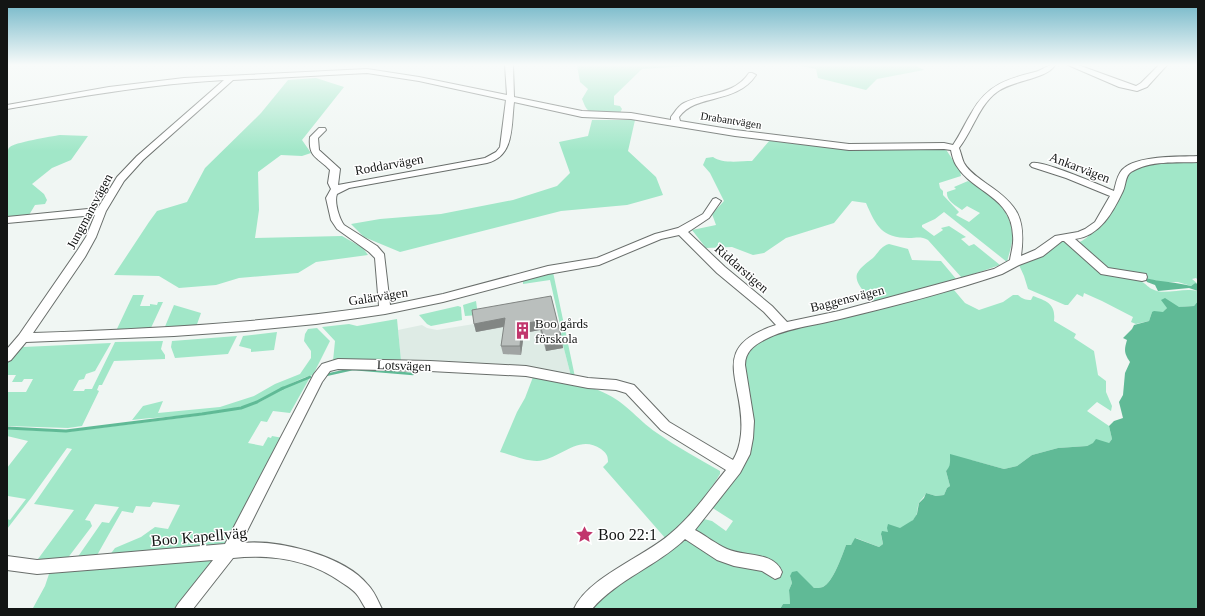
<svg xmlns="http://www.w3.org/2000/svg" width="1205" height="616" font-family="Georgia,serif">
	<rect width="100%" height="100%" fill="#f0f6f3"/>
	<!-- built -->
	<polygon fill="#deebe5" points="474,324 507,326 521,354 524,333 540,330 563,345 571,376 522,366 401,360 398,330 422,325 427,328 437,330"/>
	<!-- green -->
	<g fill="#a1e7c8">
		<path d="M577,65H705L642,69L614,96V105L620,106L622,109L620,113C611,113 597,115 589,111C585,108 584,103 582,99L588,89L580,82Z"/>
		<polygon points="796,65 915,65 924,70 877,79 866,90 818,78 816,69"/>
		<polygon points="316,78 344,87 302,140 311,153 302,156 281,155 258,172 259,210 255,238 342,236 363,248 368,255 316,262 298,273 239,278 216,285 179,288 159,276 114,275 149,222 157,211 187,202 205,168 261,113 288,80"/>
		<polygon points="592,120 635,120 628,151 656,177 663,195 627,205 561,211 400,252 364,237 351,224 380,219 441,214 513,200 557,186 570,173 559,142 588,136"/>
		<path d="M60,135L88,136L71,160L52,168L32,184L44,194L47,200L45,204L35,205L29,215L7,217V153C8,151 8,148 10,147C13,143 52,136 60,135Z"/>
		<path d="M770,140L863,150L945,148L960,171L961,176L939,183L940,188L943,191V195L959,212L956,215L969,222L980,213L967,206L962,210C955,205 946,201 947,192L956,189L954,187L968,181C988,191 1012,210 1012,234C1013,244 1009,253 1007,262L944,212L935,219L922,225V227L934,236L943,230L941,228L949,226L966,237L961,239L969,246L974,244L1000,265L962,278L928,240C921,236 916,238 909,238C882,238 876,226 866,203L852,201L834,223L786,238L764,253L753,255L732,247L706,248L692,230L716,225L712,214L724,201L710,173L703,165L706,158L713,157C722,164 741,161 752,161Z"/>
		<path d="M1198,161V280L1196,278L1192,279L1198,284L1195,283L1191,286L1178,282H1162L1106,270L1078,243C1101,233 1117,193 1130,172C1150,159 1175,161 1198,161Z"/>
		<path d="M1066,240L1104,272L1141,278L1142,282C1146,284 1149,288 1152,289C1164,296 1183,287 1197,291L1198,301L1194,306L1167,308L1163,313L1152,312L1149,321L1136,324L1131,322L1133,317L1102,301L1084,293L1083,297L1077,294L1068,305H1065L1028,289L1024,276L1019,265L1043,253L1053,244Z"/>
		<path d="M889,244L908,249L912,260L941,261L957,280L874,303C868,296 854,283 857,274C860,267 868,262 873,258C879,252 881,246 889,244Z"/>
		<polygon points="553,272 575,377 571,376 563,345 562,345 559,334 562,333 550,280 523,284 523,280"/>
		<path d="M946,289L954,290L965,303L979,310L1003,302L1013,295H1018C1022,299 1026,300 1031,300L1033,296C1047,301 1056,304 1054,321L1076,334L1074,338L1094,351L1098,375L1106,381V392L1112,406L1111,411L1097,402L1087,411L1109,426L1112,439L1109,443H1094L1087,446L1058,448L1032,455L1017,466L1004,469L971,460L950,464L949,468L946,471L950,486L947,488L944,495L936,496L926,493C924,498 921,499 919,503C917,507 918,512 916,516C910,527 892,531 881,535L883,544L879,547L856,538L851,545H846C842,556 833,582 823,587C820,588 817,588 814,588L807,583L790,576L792,583L789,590L790,604H783L780,609H588L700,518L712,521L726,531L733,521L711,507L747,456L744,359C757,339 766,337 787,328Z"/>
		<polygon points="133,295 144,295 140,306 150,306 150,304 157,305 158,302 163,302 150,330 116,331"/>
		<polygon points="476,301 478,315 465,316 463,305"/>
		<polygon points="174,305 201,313 196,327 164,329"/>
		<polygon points="458,306 461,307 462,320 431,326 427,324 419,315"/>
		<polygon points="397,319 401,360 333,361 335,341 322,327 349,324 357,326"/>
		<path d="M317,328L330,341L313,375C288,381 269,400 244,406C207,415 169,416 132,420L143,406L163,401L158,413L220,407L254,396L275,384L300,374L311,358V351L304,341L305,334L308,329Z"/>
		<polygon points="277,332 274,350 251,352 251,349 239,346 243,336"/>
		<polygon points="237,336 228,354 175,358 171,347 172,341"/>
		<polygon points="163,341 161,349 165,355 165,359 114,361 102,385 99,385 97,390 99,391 82,426 68,428 7,426 7,392 26,392 33,379 24,379 22,382 12,382 16,375 7,375 7,360 19,348 23,347 111,343 95,371 86,374 84,379 79,380 73,391 84,391 85,389 92,389 115,342"/>
		<path d="M533,377C554,383 577,382 598,390C626,401 635,418 657,433C677,447 699,459 720,471V474C705,499 689,520 666,539L603,467L608,462C608,455 606,453 601,449C578,433 560,460 537,461C525,461 512,455 500,452L517,412L525,398Z"/>
		<polygon points="306,379 309,379 290,413 273,411 267,422 261,421 248,443 263,446 268,437 271,438 272,436 283,438 224,546 109,556 115,548 141,537 155,527 168,529 180,505 153,502 150,507 136,506 133,513 122,511 96,557 77,558 102,522 109,523 119,507 95,504 85,520 90,521 92,526 67,559 38,559 74,510 34,504 72,449 67,448 31,498 7,529 7,519 10,520 26,499 8,496 7,497 7,468 28,441 7,436 7,429 66,432 204,415 243,408 260,402 289,385"/>
		<polygon points="211,557 211,562 174,609 33,608 45,586 50,571"/>
	</g>
	<!-- water -->
	<g fill="#60ba96">
		<path d="M1145,278C1161,282 1176,282 1191,286L1195,283L1198,284V291L1189,288L1158,291L1155,285L1147,282Z"/>
		<path d="M1165,298L1179,307L1194,306L1198,301V609H780L783,604H790L789,590L792,583L790,576L792,572L797,571L814,588C817,588 820,588 823,587C833,582 842,556 846,545H851L855,538L879,547L883,544L881,534L882,531L888,532L887,528L888,524L900,528L913,520L917,514L919,503L924,498L926,493L936,496L944,495L947,488L950,486L946,471C951,466 950,461 950,454L1004,469L1017,466L1032,455L1058,448L1087,446L1093,443L1096,439L1109,443L1112,439L1109,426L1114,421L1123,418L1119,402L1123,395L1125,373L1130,362C1124,353 1124,350 1127,340L1123,338L1132,329L1134,325L1149,321L1152,312L1154,311L1163,312L1167,308L1161,300Z"/>
	</g>
	<g fill="none" stroke-linecap="round" stroke-linejoin="round">
		<!-- stream-far1 -->
		<g stroke="#60ba96" stroke-width="2.5">
			<polyline points="326,375 353,369 413,374"/>
			<polyline points="281,389 310,377"/>
		</g>
		<!-- stream -->
		<polyline stroke="#60ba96" stroke-width="3" points="7,428 66,431 202,414 241,408 257,402 283,388"/>
		<defs>
			<g id="minor">
				<path d="M505,65H513L514,97L582,111L631,113L671,120V117C675,112 678,106 684,103C706,92 734,96 749,73H752L756,75C736,105 696,93 679,117L680,121L735,130L849,144L944,143L953,145C960,135 965,123 972,112C987,85 1007,79 1035,72C1043,70 1046,65 1055,65C1047,79 1013,80 997,92C979,105 973,130 959,148C961,153 962,159 964,163C969,172 979,178 987,184C1018,205 1026,218 1021,256L1035,250L1055,236L1078,232L1085,229L1095,222L1110,196L1066,178L1032,167L1030,165L1032,163C1042,160 1100,185 1114,191C1116,183 1117,176 1122,170C1135,155 1179,157 1198,156V162C1176,163 1150,160 1131,172C1125,176 1126,185 1123,191C1113,212 1100,236 1075,239L1108,268L1146,274L1147,277L1146,280L1142,281L1101,274L1064,241H1062L1043,256L1019,265L1002,274C949,292 894,306 840,319C817,325 792,327 770,337C757,343 745,350 745,365L754,421L753,438L750,454L740,473L695,530C706,536 716,544 727,549C744,557 774,551 782,572L780,577L775,579L762,571L734,566L717,560L685,539C657,566 618,579 592,609H574C587,578 645,556 670,534C692,516 708,492 726,470L661,430L626,393L616,390L588,388L526,376L430,371L338,369L330,371L322,382L241,543C277,539 344,555 368,585C374,591 378,601 382,609H366C363,605 361,600 358,596C354,590 347,586 341,582C310,560 271,554 233,558L193,609H175L178,604L213,560L37,574L7,570V556L37,560L225,544L314,374L322,364L338,359L430,361L526,366L588,378L616,380L634,385L669,422L733,460C738,452 740,443 741,434C746,382 705,348 776,325L764,312L717,273L679,235L661,239L599,265L548,274L443,302L385,314L316,324L245,331L174,336L26,342L11,360L7,362V349L19,335L77,251L86,237L95,215L7,223V217L98,208L117,177L137,156L224,80C150,84 79,97 7,109V105L109,87L184,78L367,69L419,77L507,95ZM367,73L419,81L506,100L500,147L496,152L485,158L338,185L340,169L319,150L318,138L326,130L325,128H319L310,137C308,158 318,157 330,170L328,183L331,189L326,198L331,220L337,229L369,252L375,258L379,306C264,323 149,329 33,333L85,257L96,237L106,211L124,181L143,160L233,80ZM514,102L582,117L631,119L735,136L849,150L944,149L951,150C952,155 953,160 956,165C973,193 1012,196 1013,236C1014,244 1011,253 1010,260L994,269L950,281L839,311L787,322L772,306L725,267L688,232L709,218L721,201L716,198L713,199L703,214L678,228L655,234L597,258L548,266L443,294L390,305L384,254L377,246L344,225C339,218 334,202 337,194L349,188L487,163C515,156 511,125 514,102Z"/>
				<polygon points="1068,65 1078,65 1136,86 1141,83 1159,65 1167,65 1147,87 1137,91 1119,87"/>
			</g>
		</defs>
		<!-- minor casing -->
		<use href="#minor" stroke="#696e6b" stroke-width="2"/>
		<!-- minor -->
		<use href="#minor" fill="#fff" fill-rule="evenodd"/>
	</g>
	<!-- wall -->
	<polygon fill="#a0a4a3" points="551,296 563,348 546,351 540,330 524,333 521,355 503,354 501,346 504,327 476,332 474,324"/>
	<!-- shaded-wall -->
	<g fill="#828684">
		<polygon points="505,318 507,326 476,332 474,324"/>
		<polygon points="539,321 540,330 524,333 521,355 520,346 522,324"/>
		<polygon points="562,340 563,348 546,351 545,343"/>
	</g>
	<!-- building -->
	<polygon fill="#babfbd" stroke="#828684" points="551,296 562,340 545,343 539,321 522,324 520,346 501,346 505,318 474,324 472,310"/>
	<!-- sky -->
	<linearGradient id="sky" x2="0" y2="1"><stop stop-color="#71b6c7"/><stop offset="0.43" stop-color="#f8fbfa"/><stop offset="1" stop-color="#f8fbfa" stop-opacity="0"/></linearGradient>
	<rect width="1205" height="151" fill="url(#sky)"/>
	<!-- icons -->
	<defs>
		<symbol id="building-bare" viewBox="-9 -9 18 18"><path d="M-4-6H4V6H1V3H-1V6H-4ZM-2.5-4.3h1.7v1.8h-1.7ZM.8-4.3h1.7v1.8H.8ZM-2.5-1h1.7V.8h-1.7ZM.8-1h1.7V.8H.8Z" fill="#c1366d" stroke="#fff" stroke-width="2.5" paint-order="stroke"/></symbol>
		<symbol id="sight-bare" viewBox="-9 -9 18 18"><path d="M0-6L1.8-2.2L6-1.7L2.9 1.2L3.7 5.4L0 3.3L-3.7 5.4L-2.9 1.2L-6-1.7L-1.8-2.2Z" fill="#c1366d" stroke="#fff" stroke-width="2.5" paint-order="stroke"/></symbol>
	</defs>
	<g fill-rule="evenodd">
		<use href="#building-bare" x="510" y="318" width="25" height="25"/>
		<use href="#sight-bare" x="572" y="522" width="25" height="25"/>
	</g>
	<g text-anchor="middle" stroke-width="3" stroke-linejoin="round" paint-order="stroke">
		<!-- far-street labels -->
		<g font-size="11" fill="#131514" stroke="#fff">
			<text transform="translate(731 120) rotate(9)" y="4">Drabantvägen</text>
		</g>
		<!-- street labels -->
		<g font-size="13" fill="#131514" stroke="#fff">
			<text transform="translate(389 164) rotate(-10)" y="5">Roddarvägen</text>
			<text transform="translate(1080 167) rotate(21)" y="5">Ankarvägen</text>
			<text transform="translate(89 211) rotate(-62)" y="5">Jungmansvägen</text>
			<text transform="translate(742 268) rotate(41)" y="5">Riddarstigen</text>
			<text transform="translate(378 296) rotate(-9)" y="5">Galärvägen</text>
			<text transform="translate(847 298) rotate(-14)" y="5">Baggensvägen</text>
			<text transform="translate(404 365) rotate(2)" y="5">Lotsvägen</text>
		</g>
		<!-- poi labels -->
		<g font-size="13" fill="#131514" stroke="#fff" text-anchor="start">
			<text x="535" y="328">Boo gårds<tspan x="535" dy="15">förskola</tspan></text>
		</g>
		<!-- near-poi labels -->
		<g font-size="16" fill="#131514" stroke="#fff" text-anchor="start">
			<text x="598" y="540">Boo 22:1</text>
		</g>
		<!-- near-street labels -->
		<g font-size="16" fill="#131514" stroke="#fff">
			<text transform="translate(199 536) rotate(-5)" y="6">Boo Kapellväg</text>
		</g>
	</g>
	<!-- border -->
	<rect width="1205" height="616" fill="none" stroke="#131514" stroke-width="16"/>
</svg>
